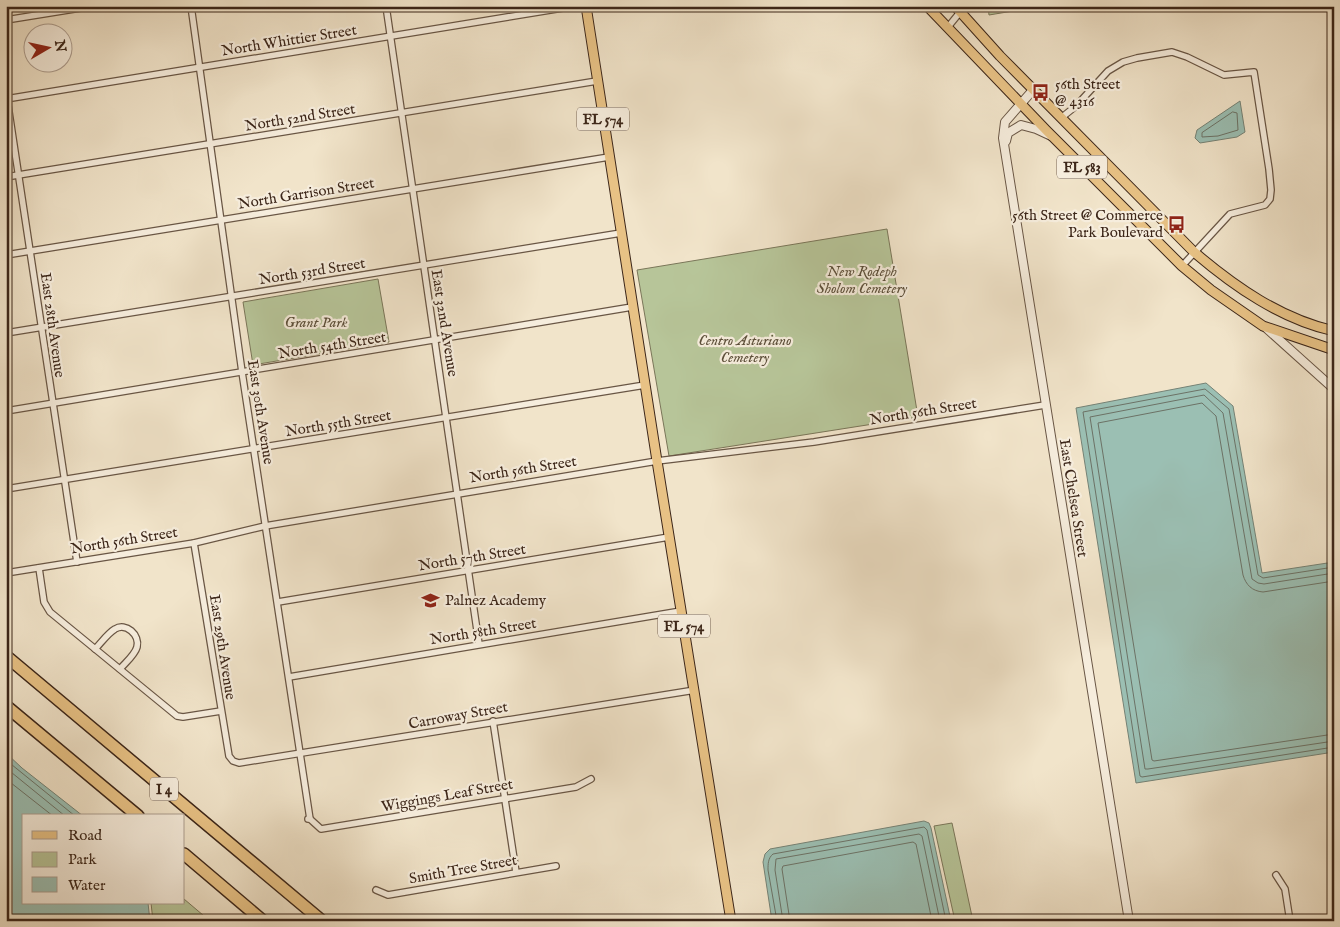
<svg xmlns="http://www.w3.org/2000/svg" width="1340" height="927" font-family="'IM FELL English',serif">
	<rect width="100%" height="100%" fill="#f1e4ca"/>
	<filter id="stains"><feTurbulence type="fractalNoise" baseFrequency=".004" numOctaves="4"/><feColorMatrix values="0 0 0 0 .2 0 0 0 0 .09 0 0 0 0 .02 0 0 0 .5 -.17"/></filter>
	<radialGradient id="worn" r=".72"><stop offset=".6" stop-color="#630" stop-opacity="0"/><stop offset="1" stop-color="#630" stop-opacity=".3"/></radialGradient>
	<!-- green -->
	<g fill="#b7c599" stroke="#7a7659">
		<polygon points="988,6 1043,6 989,15"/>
		<polygon points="887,229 918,417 669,456 637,270"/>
		<polygon points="378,279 389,342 253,365 243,302"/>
		<polygon points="952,823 973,921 955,921 934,826"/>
		<polygon points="184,899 210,921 153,921 151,903 184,903"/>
	</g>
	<!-- water -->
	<g fill="#9bbfb3" stroke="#758275">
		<polygon points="1240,101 1245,132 1237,137 1200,143 1195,138 1197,130"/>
		<polygon points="1206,383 1233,406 1262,573 1334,562 1334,752 1136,783 1076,408"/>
		<polygon points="6,753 22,768 83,816 24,816 24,903 148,903 150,921 6,921"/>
		<polygon points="924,821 929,823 931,828 951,921 772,921 763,862 765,854 770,849"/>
	</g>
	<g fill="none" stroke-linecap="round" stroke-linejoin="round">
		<!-- shore -->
		<g stroke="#6c7266" stroke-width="1">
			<polygon points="1233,112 1237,113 1238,130 1218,136 1202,137 1202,133"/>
			<polyline points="1334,567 1263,578 1258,575 1229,409 1205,389 1083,412 1140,776 1142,777 1334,747"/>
			<polyline points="1334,573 1264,584 1258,583 1252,579 1223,413 1204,395 1090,417 1145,769 1148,769 1334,741"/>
			<path d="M1334,581L1263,592C1252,591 1246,585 1243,575L1216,416L1202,403L1098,423L1152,760L1154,761L1334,734"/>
			<polyline points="6,760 75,816"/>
			<polyline points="6,768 65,816"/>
			<polyline points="6,779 53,816"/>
			<path d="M777,921L768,870C768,864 768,858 773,854L924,827L927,830L946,921"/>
			<polyline points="783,921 775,870 776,859 919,834 922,836 940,921"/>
			<polyline points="790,921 782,869 783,866 913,842 916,844 932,921"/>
		</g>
		<defs>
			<g id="minor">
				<polyline points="191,6 242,372 310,819 308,819"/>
				<polyline points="386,6 479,644"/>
				<polyline points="6,20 93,6"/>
				<polyline points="948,27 965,6"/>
				<polyline points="6,92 77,562"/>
				<polyline points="6,99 575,6"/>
				<polyline points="1061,118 1076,106 1108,71 1123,62 1137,58 1172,52 1187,57 1224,75 1254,72 1269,169 1271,190 1270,199 1265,205 1230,214 1182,266"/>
				<polyline points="6,177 597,81"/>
				<polyline points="6,255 609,157"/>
				<polyline points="6,333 621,233"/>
				<polyline points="6,411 632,307"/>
				<polyline points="6,489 645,385"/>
				<polyline points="194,543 229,756 233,761 239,763 695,690"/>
				<polyline points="39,568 44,602 50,612 177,716 183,717 221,711"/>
				<polyline points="6,573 194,543 265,526 458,494 657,461 814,442 1045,405"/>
				<polyline points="278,602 669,537"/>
				<path d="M95,649C101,643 108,633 115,629C126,622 140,635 137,647C135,655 125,663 120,669"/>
				<polyline points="289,677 681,611"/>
				<polyline points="493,721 516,872"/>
				<polyline points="310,819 321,829 576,787 591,779"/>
				<polyline points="1276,875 1285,889 1290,921"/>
				<polyline points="376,890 388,895 556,866"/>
			</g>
			<g id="tertiary">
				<polyline points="1033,90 1005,122 1003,138 1129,921"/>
				<polyline points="1006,141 1008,133 1021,125 1036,129 1051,136"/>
				<polyline points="1265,327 1334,389"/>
			</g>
			<g id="primary">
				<polyline points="586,6 657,461 731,921"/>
				<polyline points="927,6 1046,130 1182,266 1211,290 1263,326 1334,350"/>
				<path d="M955,6L1000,56L1194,252C1235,287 1281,319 1334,331"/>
			</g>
			<g id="motorway">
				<polyline points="6,656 322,921"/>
				<polyline points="6,706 138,816"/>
				<polyline points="184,854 263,921"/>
			</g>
		</defs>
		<!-- minor casing -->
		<use href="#minor" stroke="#695645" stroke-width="8"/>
		<!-- tertiary casing -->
		<use href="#tertiary" stroke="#695645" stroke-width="10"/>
		<!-- primary casing -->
		<use href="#primary" stroke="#3c2619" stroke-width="11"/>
		<!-- motorway casing -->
		<use href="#motorway" stroke="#3c2619" stroke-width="14"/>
		<!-- minor -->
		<use href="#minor" stroke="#f6eddd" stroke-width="5.5"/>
		<!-- tertiary -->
		<use href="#tertiary" stroke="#f6eddd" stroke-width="8"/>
		<!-- primary -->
		<use href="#primary" stroke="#e8c285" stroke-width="9"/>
		<!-- motorway -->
		<use href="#motorway" stroke="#e8c285" stroke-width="11"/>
	</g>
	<!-- icons -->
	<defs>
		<symbol id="bus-bare" viewBox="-9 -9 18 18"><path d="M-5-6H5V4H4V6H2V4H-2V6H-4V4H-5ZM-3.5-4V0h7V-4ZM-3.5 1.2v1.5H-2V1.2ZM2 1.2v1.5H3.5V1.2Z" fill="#8f2418" stroke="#f6eddd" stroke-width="2.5" paint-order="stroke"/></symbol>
		<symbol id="school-bare" viewBox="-9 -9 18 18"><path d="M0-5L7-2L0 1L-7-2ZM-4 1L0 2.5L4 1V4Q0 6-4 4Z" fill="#8f2418" stroke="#f6eddd" stroke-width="2.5" paint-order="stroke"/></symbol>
	</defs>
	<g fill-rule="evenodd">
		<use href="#bus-bare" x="1028" y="80" width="25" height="25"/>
		<use href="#bus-bare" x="1164" y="212" width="25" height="25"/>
		<use href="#school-bare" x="418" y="588" width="25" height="25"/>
	</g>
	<g text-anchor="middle" stroke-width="4.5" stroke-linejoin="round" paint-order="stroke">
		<!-- shield labels -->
		<g fill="#f6eddd" stroke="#746254" stroke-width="1">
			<rect x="577" y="107.5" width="52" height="23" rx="4"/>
			<rect x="1057" y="155.5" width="50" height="23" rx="4"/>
			<rect x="658" y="614.5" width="52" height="23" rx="4"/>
			<rect x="150" y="777.5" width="28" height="23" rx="4"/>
		</g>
		<g font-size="14" font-weight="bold" fill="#3c2619">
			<text x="603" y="124">FL 574</text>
			<text x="1082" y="172">FL 583</text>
			<text x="684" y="631">FL 574</text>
			<text x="164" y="794">I 4</text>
		</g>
		<!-- street labels -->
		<g font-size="15" fill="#3c2619" stroke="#f6eddd">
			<text transform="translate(289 40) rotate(-9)" y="5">North Whittier Street</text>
			<text transform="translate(300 117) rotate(-9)" y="5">North 52nd Street</text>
			<text transform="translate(306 193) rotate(-9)" y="5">North Garrison Street</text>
			<text transform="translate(312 271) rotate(-9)" y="5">North 53rd Street</text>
			<text transform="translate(445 323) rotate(81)" y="5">East 32nd Avenue</text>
			<text transform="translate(53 325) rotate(82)" y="5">East 28th Avenue</text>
			<text transform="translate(332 345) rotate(-9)" y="5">North 54th Street</text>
			<text transform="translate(923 411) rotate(-9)" y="5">North 56th Street</text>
			<text transform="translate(261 412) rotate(81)" y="5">East 30th Avenue</text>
			<text transform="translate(338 423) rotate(-9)" y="5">North 55th Street</text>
			<text transform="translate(523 469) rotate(-9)" y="5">North 56th Street</text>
			<text transform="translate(1074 498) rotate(81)" y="5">East Chelsea Street</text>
			<text transform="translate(124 540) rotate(-9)" y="5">North 56th Street</text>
			<text transform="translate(472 557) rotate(-9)" y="5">North 57th Street</text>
			<text transform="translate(483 631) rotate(-9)" y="5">North 58th Street</text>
			<text transform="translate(223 647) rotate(81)" y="5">East 29th Avenue</text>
			<text transform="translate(458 715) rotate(-10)" y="5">Carroway Street</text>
			<text transform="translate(447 795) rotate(-10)" y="5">Wiggings Leaf Street</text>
			<text transform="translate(463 869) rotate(-10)" y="5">Smith Tree Street</text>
		</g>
		<!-- poi labels -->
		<g font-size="15" fill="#3c2619" stroke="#f6eddd" text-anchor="start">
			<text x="1055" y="89">56th Street<tspan x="1055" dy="17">@ 4316</tspan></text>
			<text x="1163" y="220" text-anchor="end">56th Street @ Commerce<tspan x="1163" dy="17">Park Boulevard</tspan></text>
			<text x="445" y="605">Palnez Academy</text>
		</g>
		<!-- park labels -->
		<g font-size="15" font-style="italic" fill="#5b4e39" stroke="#f6eddd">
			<text x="862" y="276">New Rodeph<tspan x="862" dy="17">Sholom Cemetery</tspan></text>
			<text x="316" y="327">Grant Park</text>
			<text x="745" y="345">Centro Asturiano<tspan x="745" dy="17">Cemetery</tspan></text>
		</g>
	</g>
	<!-- margin -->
	<rect width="1340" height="927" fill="none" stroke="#f1e4ca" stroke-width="25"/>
	<rect x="8" y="8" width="1325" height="912" fill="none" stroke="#3c2619" stroke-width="2.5"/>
	<rect x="12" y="12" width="1315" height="902" fill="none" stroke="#3c2619"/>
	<!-- legend -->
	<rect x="22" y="814" width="162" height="90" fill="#f6eddd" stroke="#ac9d8f"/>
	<rect x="32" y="831" width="25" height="8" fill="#e8c285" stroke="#ac9d8f"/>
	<text x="68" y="840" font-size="15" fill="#3c2619">Road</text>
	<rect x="32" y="852" width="25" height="15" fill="#b7c599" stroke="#ac9d8f"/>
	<text x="68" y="864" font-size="15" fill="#3c2619">Park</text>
	<rect x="32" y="877" width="25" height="15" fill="#9bbfb3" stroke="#ac9d8f"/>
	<text x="68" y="890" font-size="15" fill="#3c2619">Water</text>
	<!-- north arrow -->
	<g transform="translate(48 48) rotate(81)"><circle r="24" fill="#f6eddd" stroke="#ac9d8f"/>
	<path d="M0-4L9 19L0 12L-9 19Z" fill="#8f2418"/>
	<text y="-8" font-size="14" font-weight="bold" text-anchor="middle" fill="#3c2619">N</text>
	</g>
	<rect width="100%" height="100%" filter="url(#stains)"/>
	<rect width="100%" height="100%" fill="url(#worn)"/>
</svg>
